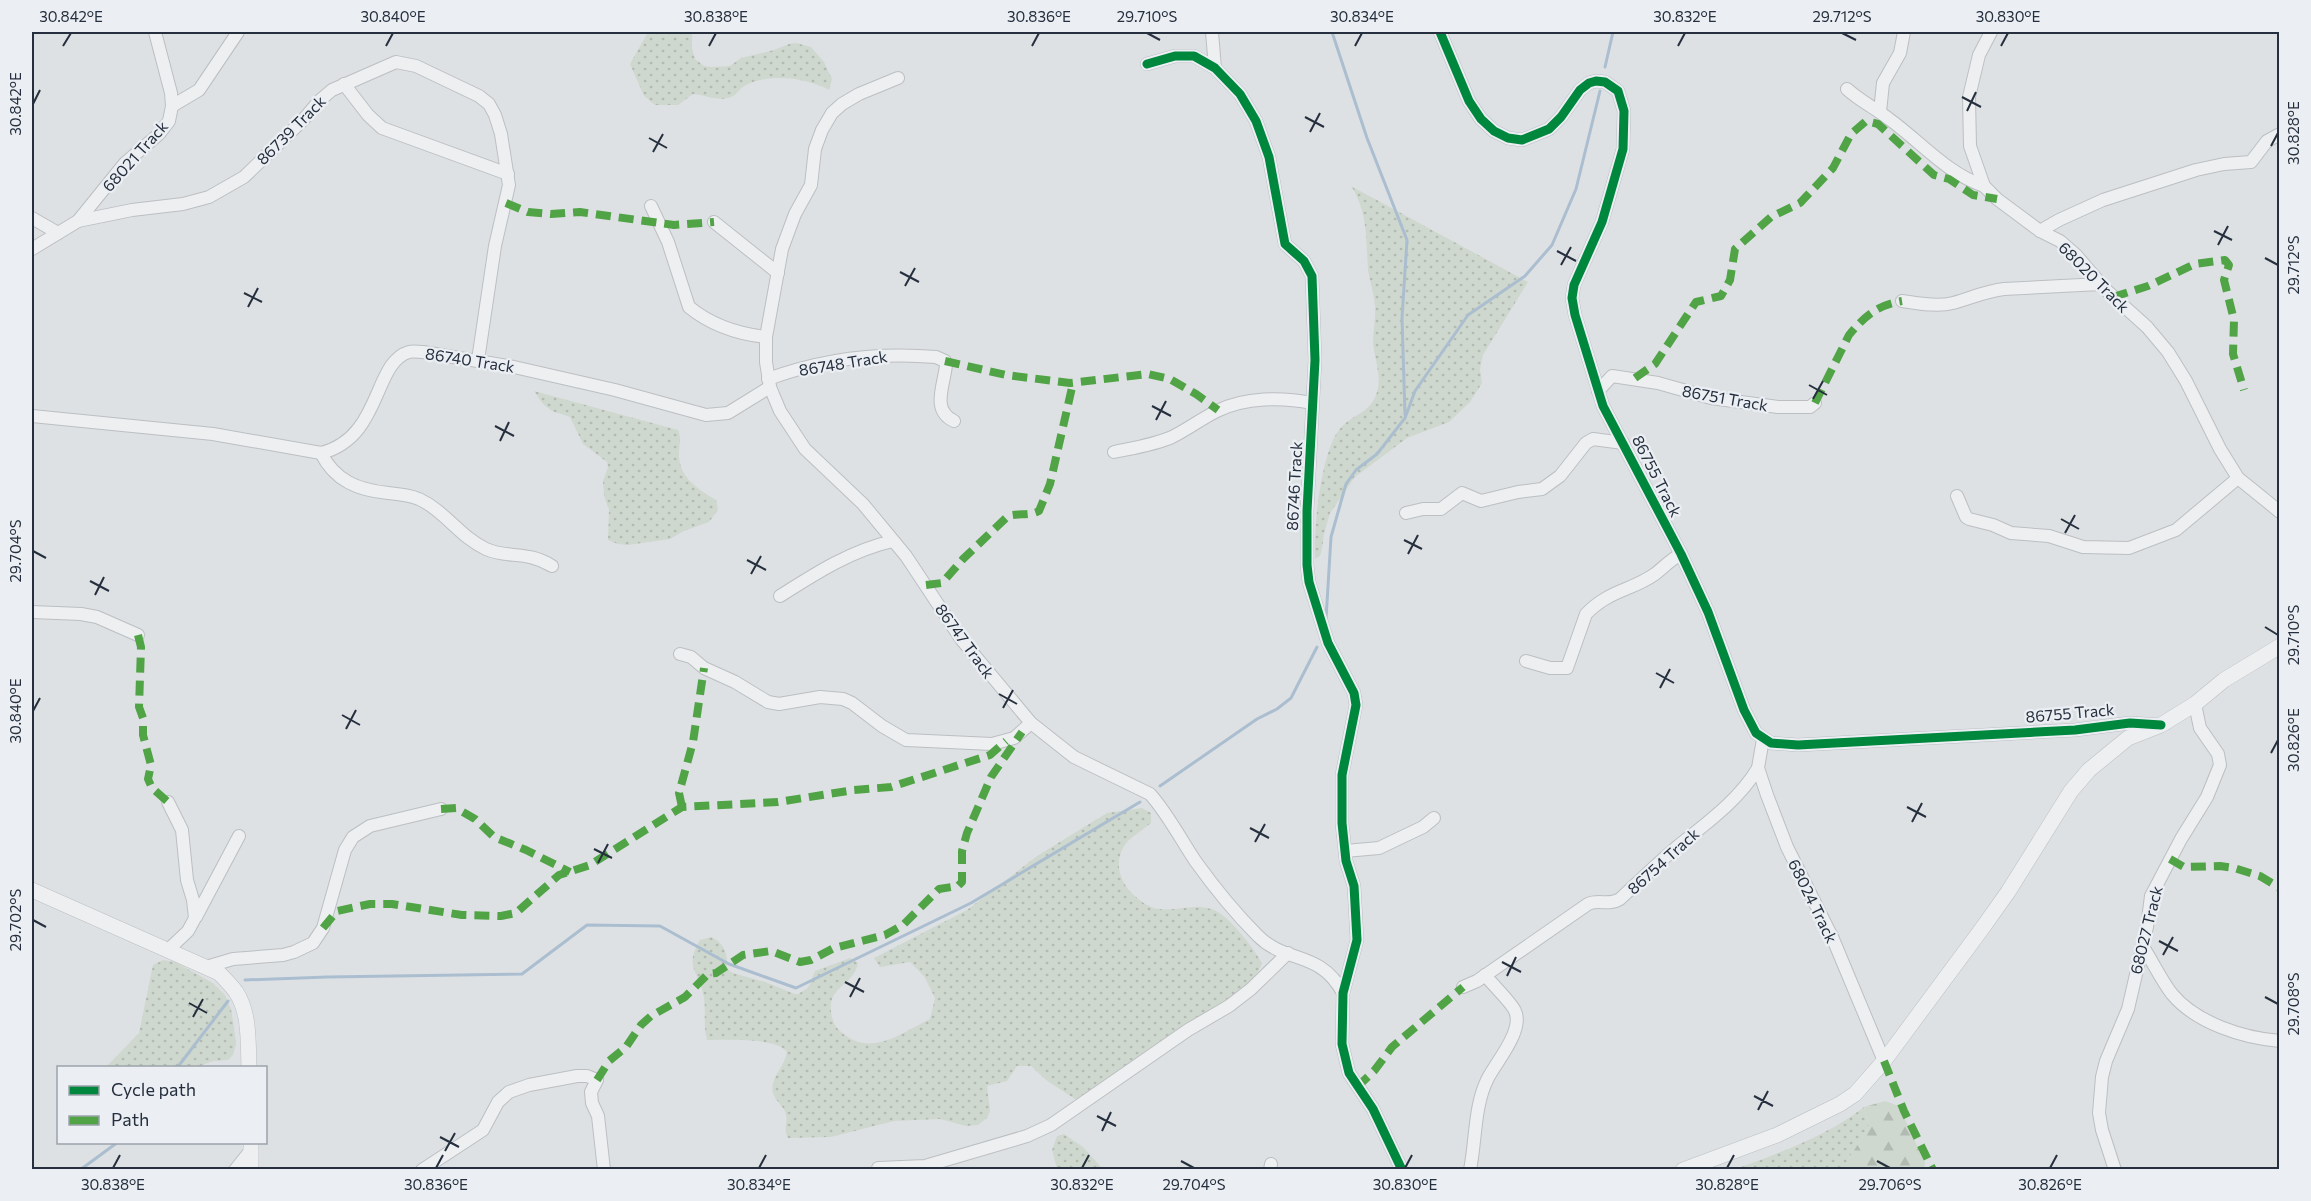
<svg xmlns="http://www.w3.org/2000/svg" width="2311" height="1201" font-family="Commissioner,sans-serif">
	<defs>
		<pattern id="grass-dots" width="8" height="8" patternUnits="userSpaceOnUse" patternTransform="scale(1.5)"><rect width="8" height="8" fill="#cfd8ce"/><path d="M2 2h.1M6 6h.1" fill="none" stroke="#b2bab2" stroke-width="1.8" stroke-linecap="round"/></pattern>
		<pattern id="forest-firs" width="22" height="20" patternUnits="userSpaceOnUse" patternTransform="scale(1.5)"><rect width="22" height="20" fill="#cfd8ce"/><path d="M5 1l3.5 6h-7zM16 11l3.5 6h-7z" fill="#b2bab2"/></pattern>
	</defs>
	<rect width="100%" height="100%" fill="#dee1e4"/>
	<!-- grass -->
	<g fill="url(#grass-dots)">
		<path d="M648,32H692V48L695,59L704,66L712,67L730,66L741,58L774,50L789,44L796,43L811,47L824,62L832,79L829,90C806,78 770,73 746,85C740,88 737,95 731,97C718,102 706,95 693,94L678,105H655L644,96L630,64Z"/>
		<path d="M1351,186L1528,282L1483,355L1480,369L1482,383L1470,402L1449,422L1407,438L1355,477L1330,513L1324,534L1322,549L1320,556L1315,559C1313,530 1321,452 1339,430C1352,413 1373,414 1378,388C1381,375 1374,356 1373,343C1373,330 1376,318 1375,306C1374,294 1370,282 1368,270C1366,240 1368,212 1351,186Z"/>
		<path d="M534,391L678,430C682,438 679,445 679,453C678,477 698,489 716,500L718,510L709,522L684,531L670,539L628,545L618,544L608,540L609,510L604,496L603,481L608,467L607,462L583,444L570,417L552,411L543,404Z"/>
		<path d="M1142,808L1151,813V823C1144,829 1136,834 1129,840C1112,858 1118,882 1135,896C1141,902 1150,908 1159,909C1181,912 1200,900 1221,914C1234,923 1255,950 1262,963C1253,992 1194,1018 1169,1035C1139,1055 1111,1077 1082,1098L1075,1099L1046,1080L1031,1066H1017L1007,1081L987,1086L990,1111L987,1118L978,1125L966,1126L940,1119L894,1121L831,1137L788,1138C783,1129 788,1123 786,1114C784,1106 775,1101 773,1093C769,1078 785,1067 787,1052C777,1037 724,1040 707,1040C703,1025 706,1012 704,998C700,971 683,969 700,940L711,937C725,943 728,955 727,969L733,973L768,983L795,994H798L808,988L815,971L850,958L858,963C855,981 838,984 832,999C829,1009 832,1023 838,1029C869,1060 899,1034 930,1019L935,998L924,976L910,962L880,967L874,958L967,910L1037,856L1107,813Z"/>
		<polygon points="163,960 175,962 213,983 225,995 231,1009 234,1027 236,1044 233,1055 228,1060 213,1061 198,1067 106,1067 139,1033 153,965"/>
		<path d="M1864,1107L1869,1127L1847,1161V1169L1733,1170C1777,1154 1827,1136 1864,1107Z"/>
		<polygon points="1064,1134 1083,1147 1103,1169 1057,1169 1052,1150 1057,1136"/>
	</g>
	<!-- forest -->
	<polygon fill="url(#forest-firs)" points="1885,1101 1899,1106 1925,1163 1924,1169 1847,1169 1847,1161 1869,1127 1864,1107"/>
	<g fill="none" stroke-linecap="round" stroke-linejoin="round">
		<!-- stream -->
		<g stroke="#abbed0" stroke-width="3">
			<polyline points="1332,32 1367,138 1407,240 1402,318 1405,415"/>
			<polyline points="1605,67 1613,32"/>
			<polyline points="1326,619 1331,537 1346,484 1356,470 1377,454 1405,418 1415,391 1468,315 1525,276 1552,245 1576,189 1600,91"/>
			<polyline points="1160,786 1257,719 1277,709 1291,698 1317,647"/>
			<polyline points="245,980 327,977 522,974 587,925 660,926 729,964 796,988 971,903 1140,802"/>
			<polyline points="177,1068 228,1001"/>
			<polyline points="80,1170 118,1142"/>
		</g>
		<defs>
			<g id="minor">
				<polyline points="1212,32 1215,68"/>
				<polyline points="1440,32 1469,101 1481,119 1494,131 1508,138 1522,140 1549,129 1561,117 1580,90 1589,83 1596,81 1605,82 1618,91 1624,111 1623,149 1602,222 1574,285 1572,298 1575,315 1603,406 1681,554 1708,612 1744,710 1756,733 1771,743 1798,745 2075,730 2130,723 2160,725"/>
				<polyline points="1991,32 1979,55 1969,97 1970,146 1984,186 1997,199 2040,231 2060,241 2076,255 2106,290 2147,327 2168,352 2186,381 2220,449 2238,478 2280,512"/>
				<polyline points="1147,64 1175,56 1194,56 1215,68 1240,94 1256,121 1269,157 1285,244 1304,261 1312,276 1315,360 1307,511 1307,565 1309,582 1328,643 1354,693 1356,705 1342,775 1342,823 1346,861 1354,886 1357,940 1343,993 1342,1044 1349,1073 1373,1109 1402,1170"/>
				<path d="M898,78L859,94L842,104L832,113L822,130L815,149L811,185L795,214L782,249L766,337V362L770,387L780,411L805,449L863,504L906,556L961,639L1031,723L1074,757L1150,794C1168,814 1181,840 1196,862C1214,887 1236,914 1258,936C1286,964 1320,950 1343,993"/>
				<polyline points="344,84 368,115 382,128 508,174"/>
				<path d="M1847,89C1860,101 1875,108 1889,119C1921,142 1946,173 1984,186"/>
				<polyline points="172,106 199,90 238,32"/>
				<polyline points="1880,112 1883,83 1900,53 1904,32"/>
				<path d="M651,206L668,242L689,307C711,325 738,334 766,337"/>
				<polyline points="32,218 58,233"/>
				<polyline points="78,221 132,210 183,204 209,197 244,177 303,120 319,101 332,90 396,62 416,66 479,96 489,104 495,115 501,134 509,185 495,246 478,360"/>
				<polyline points="714,222 778,273"/>
				<polyline points="2040,231 2059,220 2103,200 2196,170 2224,164 2251,162 2267,141 2280,134"/>
				<polyline points="32,249 78,221 125,163 159,134 169,121 172,106 171,93 155,32"/>
				<path d="M1902,301C1918,303 1936,307 1953,303C1971,298 1986,291 2004,289L2101,284"/>
				<path d="M768,379C822,359 878,352 936,357L945,361L946,365C944,386 931,410 954,421"/>
				<polyline points="1598,391 1612,376 1658,383 1711,398 1778,407 1810,407 1815,403"/>
				<path d="M32,416L213,434L321,453C382,438 373,362 409,352C413,351 419,352 423,352L514,367L615,390L706,415L728,413L770,387"/>
				<path d="M1114,452C1133,448 1154,445 1172,437C1188,429 1201,419 1217,411C1245,397 1282,397 1312,403"/>
				<path d="M321,453C335,481 358,490 388,493C399,494 409,495 419,499C445,511 460,537 486,549C508,559 526,550 552,566"/>
				<polyline points="1957,496 1966,517 1969,519 1993,525 2011,533 2049,536 2083,547 2129,548 2176,530 2238,478"/>
				<polyline points="1406,513 1423,509 1441,509 1462,493 1481,501 1518,492 1542,489 1560,476 1586,443 1593,439 1623,443"/>
				<path d="M780,596C816,573 852,550 893,541"/>
				<polyline points="32,612 81,614 97,617 138,635"/>
				<polyline points="680,654 691,657 704,668 735,682 768,702 779,704 820,697 843,699 852,703 882,726 906,740 992,744 1014,738 1031,723"/>
				<path d="M1526,661L1550,668H1567L1586,614C1609,590 1631,591 1655,574C1664,567 1670,560 1681,554"/>
				<polyline points="1763,739 1758,768 1767,795 1787,847 1833,939 1884,1061"/>
				<polyline points="168,802 182,830 187,880 193,900 195,918 188,931 169,949"/>
				<polyline points="1345,851 1379,848 1423,827 1434,818"/>
				<polyline points="196,917 239,836"/>
				<path d="M2143,947C2153,962 2161,980 2172,994C2196,1023 2243,1038 2280,1041"/>
				<polyline points="206,967 233,959 283,955 294,952 313,943 323,928 345,850 353,837 370,826 441,809"/>
				<path d="M1463,987L1477,981L1588,904C1599,899 1609,906 1620,899C1637,883 1654,867 1671,852C1702,826 1737,803 1758,768"/>
				<polyline points="878,1168 925,1166 1027,1136 1051,1125 1188,1030 1229,1006 1251,989 1288,953"/>
				<polyline points="235,1170 251,1150"/>
				<polyline points="422,1170 483,1130 498,1102 509,1092 529,1085 577,1076 587,1076 597,1080 591,1092 592,1103 598,1116 604,1170"/>
				<polyline points="1270,1170 1271,1164"/>
				<path d="M1470,1170C1476,1140 1474,1105 1488,1078C1497,1061 1524,1030 1515,1011C1512,1003 1491,983 1485,975"/>
				<polyline points="2115,1170 2102,1130 2099,1113 2102,1077 2106,1061 2128,1009 2147,927 2151,896 2181,839 2207,797 2220,765 2218,754 2200,728 2195,704"/>
			</g>
			<g id="tertiary">
				<path d="M32,890L219,973C225,979 231,985 236,992C250,1013 248,1043 249,1068"/>
				<polyline points="251,1142 251,1170"/>
				<polyline points="1683,1170 1777,1135 1840,1104 1855,1094 1884,1061 1981,930 2008,892 2071,791 2089,770 2128,738 2161,725 2195,704 2224,680 2280,646"/>
			</g>
		</defs>
		<!-- minor casing -->
		<use href="#minor" stroke="#bcbfc2" stroke-width="14"/>
		<!-- tertiary casing -->
		<use href="#tertiary" stroke="#bcbfc2" stroke-width="16"/>
		<!-- minor -->
		<use href="#minor" stroke="#edeff1" stroke-width="12"/>
		<!-- tertiary -->
		<use href="#tertiary" stroke="#edeff1" stroke-width="15"/>
		<!-- quiet -->
		<g stroke="#50a446" stroke-width="8" stroke-dasharray="15 8" stroke-linecap="butt">
			<polyline points="506,203 528,212 551,214 580,212 674,225 714,222"/>
			<polyline points="2113,297 2148,286 2195,264 2225,260 2229,265 2224,280 2234,320 2233,354 2244,390"/>
			<polyline points="945,361 1006,375 1070,383 1148,374 1170,379 1196,394 1218,410"/>
			<polyline points="1635,378 1655,364 1696,302 1721,296 1730,280 1735,249 1771,217 1800,203 1833,168 1851,134 1866,121 1878,124 1934,175 1949,179 1973,195 1997,199"/>
			<path d="M1815,403L1849,335C1865,316 1877,305 1902,301"/>
			<path d="M926,585L942,583L963,559L1008,516C1019,513 1029,516 1039,511L1050,484L1073,383"/>
			<polyline points="138,635 141,647 139,707 143,718 143,735 151,765 148,779 152,788 168,802"/>
			<polyline points="682,807 679,793 693,742 704,668"/>
			<polyline points="441,809 456,808 475,819 494,837 526,850 570,872"/>
			<polyline points="2170,859 2184,867 2220,866 2234,868 2260,876 2280,888"/>
			<polyline points="323,928 337,911 370,904 392,904 462,915 501,916 516,913 559,875 590,865 682,807 778,802 854,790 891,787 990,755 1006,741"/>
			<polyline points="1884,1061 1904,1111 1933,1170"/>
			<polyline points="597,1080 609,1061 626,1047 641,1025 651,1016 685,997 708,974 716,973 743,955 771,951 800,962 811,960 834,948 885,935 903,925 939,889 958,886 962,882 962,851 967,833 991,777 1022,732"/>
			<polyline points="1357,1087 1374,1071 1392,1047 1463,987"/>
		</g>
		<defs>
			<g id="cycleway">
				<polyline points="1440,32 1469,101 1481,119 1494,131 1508,138 1522,140 1549,129 1561,117 1580,90 1589,83 1596,81 1605,82 1618,91 1624,111 1623,149 1602,222 1574,285 1572,298 1575,315 1603,406 1681,554 1708,612 1744,710 1756,733 1771,743 1798,745 2075,730 2130,723 2161,725"/>
				<polyline points="1147,64 1175,56 1194,56 1215,68 1240,94 1256,121 1269,157 1285,244 1304,261 1312,276 1315,360 1307,511 1307,565 1309,582 1328,643 1354,693 1356,705 1342,775 1342,823 1346,861 1354,886 1357,940 1343,993 1342,1044 1349,1073 1373,1109 1402,1170"/>
			</g>
		</defs>
		<!-- cycleway casing -->
		<use href="#cycleway" stroke="#ebeff4" stroke-width="13"/>
		<!-- cycleway -->
		<use href="#cycleway" stroke="#00873e" stroke-width="9"/>
	</g>
	<!-- ticks -->
	<path fill="none" stroke="#252f3d" stroke-width="2" d="M1147,33L1160,40M1842,33L1856,40M63,46L71,33M386,46L393,33M709,46L716,33M1032,46L1039,33M1355,46L1362,33M1678,46L1685,33M2001,46L2008,33M1962,97L1981,107M33,104L40,90M1967,111L1976,92M1305,117L1324,127M1310,132L1320,113M649,138L667,148M2271,146L2278,133M653,152L663,134M2214,231L2232,240M2218,245L2228,226M1557,251L1576,261M2265,258L2278,265M1561,265L1571,247M900,272L919,282M905,286L915,268M244,293L262,302M248,307L258,288M1809,385L1827,395M1813,399L1823,381M1152,406L1171,416M1156,420L1166,401M495,426L514,436M500,441L509,422M2061,519L2079,529M2065,533L2075,515M1404,540L1422,549M33,551L46,558M1408,554L1418,535M747,560L766,570M751,574L761,556M90,581L109,591M95,595L104,577M2265,627L2278,635M1656,673L1674,683M1660,688L1670,669M999,694L1017,704M1003,708L1013,690M33,711L40,698M342,715L360,725M346,729L356,710M2271,753L2278,740M1907,807L1926,817M1912,822L1922,803M1250,828L1269,838M1255,842L1265,824M594,849L612,858M598,863L608,844M33,920L46,927M2159,941L2178,951M2163,955L2173,937M1502,962L1521,972M1507,976L1516,957M845,982L864,992M850,997L860,978M2265,997L2278,1004M189,1003L207,1013M193,1017L203,999M1754,1096L1773,1106M1758,1110L1768,1091M1097,1116L1116,1126M1102,1131L1111,1112M440,1137L459,1147M445,1151L455,1133M1181,1161L1194,1168M1877,1161L1890,1168M113,1168L120,1155M436,1168L443,1155M759,1168L766,1155M1082,1168L1089,1155M1405,1168L1412,1155M1727,1168L1734,1155M2050,1168L2057,1155"/>
	<g text-anchor="middle" stroke-width="4.5" stroke-linejoin="round" paint-order="stroke">
		<!-- street labels -->
		<g font-size="16" fill="#252f3d" stroke="#ebeff4">
			<text transform="translate(291 130) rotate(-45)" y="6">86739 Track</text>
			<text transform="translate(135 156) rotate(-48)" y="6">68021 Track</text>
			<text transform="translate(2094 277) rotate(45)" y="6">68020 Track</text>
			<text transform="translate(470 360) rotate(9)" y="6">86740 Track</text>
			<text transform="translate(843 363) rotate(-9)" y="6">86748 Track</text>
			<text transform="translate(1725 398) rotate(10)" y="6">86751 Track</text>
			<text transform="translate(1657 476) rotate(63)" y="6">86755 Track</text>
			<text transform="translate(1294 486) rotate(-87)" y="6">86746 Track</text>
			<text transform="translate(965 641) rotate(54)" y="6">86747 Track</text>
			<text transform="translate(2070 713) rotate(-5)" y="6">86755 Track</text>
			<text transform="translate(1663 861) rotate(-42)" y="6">86754 Track</text>
			<text transform="translate(1813 901) rotate(64)" y="6">68024 Track</text>
			<text transform="translate(2146 930) rotate(-76)" y="6">68027 Track</text>
		</g>
	</g>
	<!-- border -->
	<rect width="2311" height="1201" fill="none" stroke="#ebeff4" stroke-width="66"/>
	<!-- legend -->
	<rect x="57" y="1066" width="210" height="78" fill="#ebeff4" stroke="#9ca2ab" stroke-width="1.5"/>
	<rect x="69" y="1086" width="30" height="9" fill="#00873e" stroke="#9ca2ab" stroke-width="1.5"/>
	<text x="111" y="1096" font-size="18" fill="#252f3d">Cycle path</text>
	<rect x="69" y="1116" width="30" height="9" fill="#50a446" stroke="#9ca2ab" stroke-width="1.5"/>
	<text x="111" y="1126" font-size="18" fill="#252f3d">Path</text>
	<rect x="33" y="33" width="2245" height="1135" fill="none" stroke="#252f3d" stroke-width="2"/>
	<g font-size="15" text-anchor="middle" fill="#252f3d">
		<text x="71" y="22">30.842°E</text>
		<text x="393" y="22">30.840°E</text>
		<text x="716" y="22">30.838°E</text>
		<text x="1039" y="22">30.836°E</text>
		<text x="1147" y="22">29.710°S</text>
		<text x="1362" y="22">30.834°E</text>
		<text x="1685" y="22">30.832°E</text>
		<text x="1842" y="22">29.712°S</text>
		<text x="2008" y="22">30.830°E</text>
		<text transform="translate(16 104) rotate(-90)" y="5">30.842°E</text>
		<text transform="translate(2294 133) rotate(-90)" y="5">30.828°E</text>
		<text transform="translate(2294 265) rotate(-90)" y="5">29.712°S</text>
		<text transform="translate(16 551) rotate(-90)" y="5">29.704°S</text>
		<text transform="translate(2294 635) rotate(-90)" y="5">29.710°S</text>
		<text transform="translate(16 711) rotate(-90)" y="5">30.840°E</text>
		<text transform="translate(2294 740) rotate(-90)" y="5">30.826°E</text>
		<text transform="translate(16 920) rotate(-90)" y="5">29.702°S</text>
		<text transform="translate(2294 1004) rotate(-90)" y="5">29.708°S</text>
		<text x="113" y="1190">30.838°E</text>
		<text x="436" y="1190">30.836°E</text>
		<text x="759" y="1190">30.834°E</text>
		<text x="1082" y="1190">30.832°E</text>
		<text x="1194" y="1190">29.704°S</text>
		<text x="1405" y="1190">30.830°E</text>
		<text x="1727" y="1190">30.828°E</text>
		<text x="1890" y="1190">29.706°S</text>
		<text x="2050" y="1190">30.826°E</text>
	</g>
</svg>
